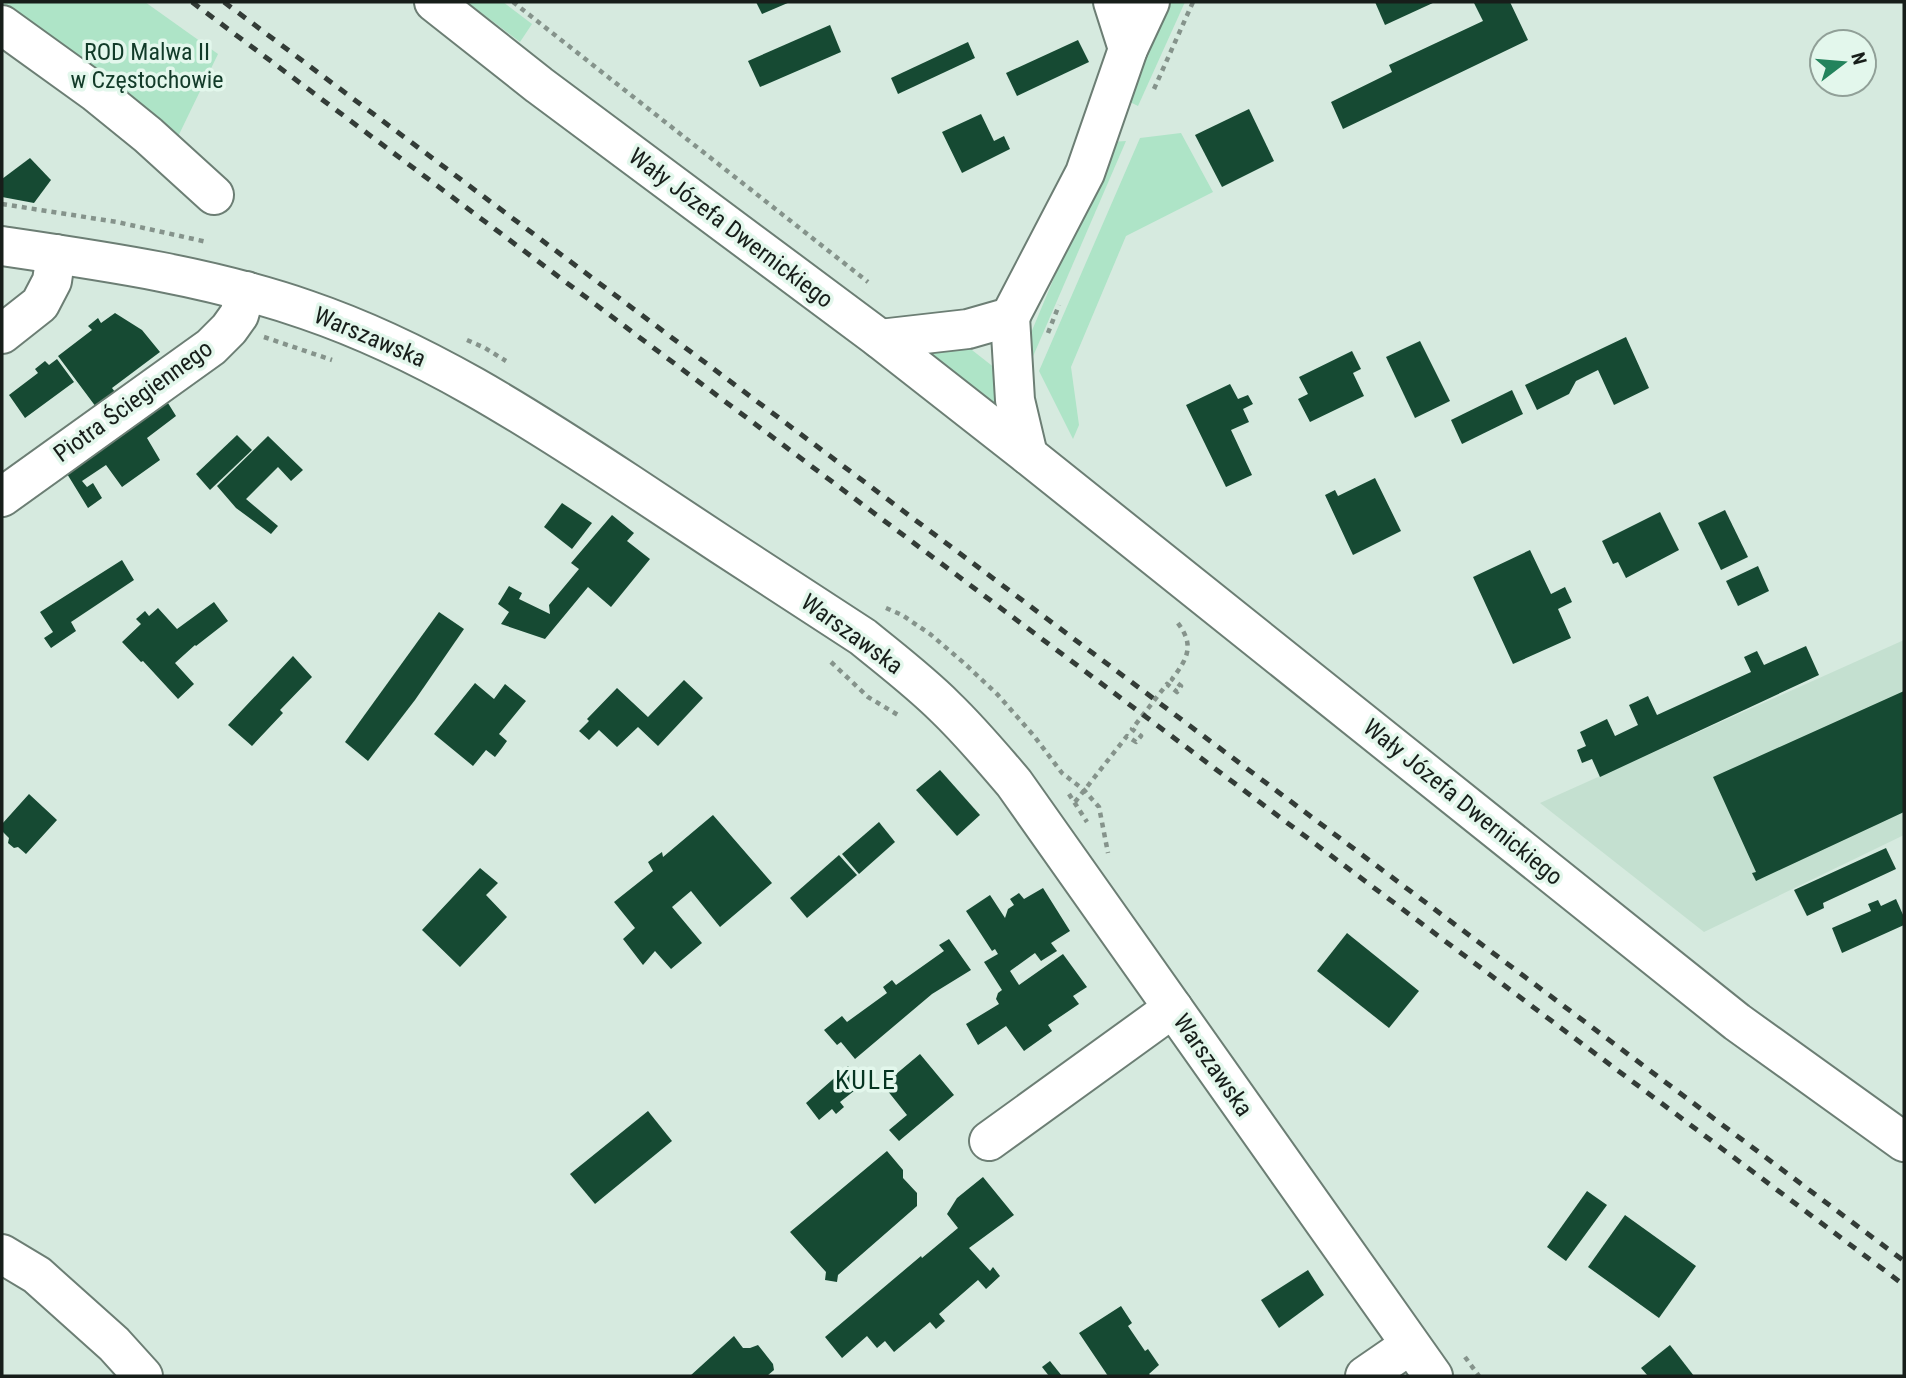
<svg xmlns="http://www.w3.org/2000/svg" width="1906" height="1378" font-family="'Roboto Condensed',sans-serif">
	<rect width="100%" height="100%" fill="#d6eadf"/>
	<!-- built -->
	<polygon fill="#c4e0d0" points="1904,640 1904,835 1704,932 1540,803"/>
	<!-- green -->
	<g fill="#aee4c7">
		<polygon points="2,2 145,2 218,54 172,149 2,14"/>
		<polygon points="467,2 503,2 532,24 520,42"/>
		<polygon points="1168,2 1185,2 1138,106 1126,100"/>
		<polygon points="1181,133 1213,192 1126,236 1071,367 1079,425 1073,439 1039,371 1140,138"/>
		<polygon points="1126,141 1028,368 1028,340 1111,142"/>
		<polygon points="963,343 1000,372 1011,423 911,346"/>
	</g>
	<!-- building -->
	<g fill="#164a33">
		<polygon points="756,2 790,2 762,14"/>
		<polygon points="1375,2 1435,2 1385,25"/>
		<polygon points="1477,2 1510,2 1528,40 1343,129 1331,102 1392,72 1389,65 1483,21 1474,3"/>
		<polygon points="830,25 841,52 760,87 748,61"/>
		<polygon points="1078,40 1089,62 1017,96 1006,73"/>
		<polygon points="968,42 975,58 898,94 891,78"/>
		<polygon points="1249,109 1274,161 1222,187 1195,135"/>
		<polygon points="981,114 994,141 1004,136 1010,149 962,173 942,132"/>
		<polygon points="30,158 51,180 34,203 2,197 2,179"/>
		<polygon points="115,313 142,330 160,352 112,388 115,392 96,407 58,356 92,330 88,326 98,318 101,323"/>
		<polygon points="1626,337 1649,388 1614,405 1598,370 1576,381 1569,394 1537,410 1525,385"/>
		<polygon points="1420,341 1450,401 1415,418 1386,357"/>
		<polygon points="1352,351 1361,369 1353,373 1364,396 1310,422 1298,399 1308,394 1299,377"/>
		<polygon points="57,359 74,382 25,418 9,395 38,373 35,369 45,361 49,365"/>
		<polygon points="1230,384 1238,399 1248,395 1253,404 1243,409 1249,422 1231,430 1252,475 1226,487 1186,405"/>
		<polygon points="1512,390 1523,414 1462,444 1451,420"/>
		<polygon points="163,395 176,416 147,438 160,460 122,487 106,465 82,481 87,487 93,483 102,498 88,508 61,464"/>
		<polygon points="237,435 252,450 210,490 196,474"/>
		<polygon points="268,436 303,470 291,481 278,467 246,499 278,526 271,534 236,508 217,486"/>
		<polygon points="1375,478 1401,531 1353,555 1325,495 1335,490 1338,496"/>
		<polygon points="562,503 592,523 572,549 544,527"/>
		<polygon points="1725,510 1748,557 1721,570 1698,523"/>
		<polygon points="1660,512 1679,550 1626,578 1618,562 1613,564 1602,541"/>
		<polygon points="612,515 634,533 627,541 650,559 611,607 588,587 545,639 501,624 509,612 498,604 509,586 522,593 519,599 550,614 549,605 579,569 571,563"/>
		<polygon points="1530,550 1551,594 1565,587 1572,602 1558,609 1571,638 1513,664 1473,577"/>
		<polygon points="122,560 134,580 71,622 76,631 51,648 44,638 53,632 40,612"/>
		<polygon points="1758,566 1769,591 1738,606 1726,581"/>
		<polygon points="214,602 228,621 196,646 195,645 175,663 194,684 178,699 143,661 141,662 122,642 141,624 136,619 145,611 149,616 158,608 177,629"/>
		<polygon points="439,612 464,629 415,700 368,761 345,742"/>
		<polygon points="1806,646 1819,675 1600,777 1592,759 1582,763 1577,750 1586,746 1580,732 1607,719 1615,736 1638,725 1629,705 1648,696 1657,715 1751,672 1744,657 1757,651 1764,665"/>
		<polygon points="293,656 312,677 280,710 283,713 252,746 228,725"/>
		<polygon points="684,680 703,698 658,746 638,727 617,747 599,730 589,740 579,731 589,721 587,719 617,688 648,717"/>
		<polygon points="475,683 494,699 505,684 526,701 499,734 507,741 502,748 495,757 486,750 473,766 434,734"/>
		<polygon points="1904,691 1904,812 1756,881 1752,873 1756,872 1713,777"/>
		<polygon points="940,770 980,815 957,836 916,790"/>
		<polygon points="29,794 57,820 26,854 18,847 14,848 8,843 9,838 2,831 2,824"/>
		<polygon points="713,815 772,883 720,927 691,891 672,907 702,943 671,969 655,951 643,965 623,939 635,928 614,902 653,871 648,862 662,852 663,857"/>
		<polygon points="879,822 895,842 859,874 842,854"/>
		<polygon points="1886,848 1896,869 1823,903 1824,908 1807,916 1794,890"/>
		<polygon points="839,855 857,875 807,918 790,898"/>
		<polygon points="480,868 498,883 486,895 507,917 460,967 422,930"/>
		<polygon points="1043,888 1070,931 1051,943 1057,951 1041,961 1035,953 1010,971 1019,985 1063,954 1087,987 1073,996 1079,1004 1048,1025 1052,1031 1024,1051 1006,1026 978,1045 966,1024 999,1004 996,999 998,993 1002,990 984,962 998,954 995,949 992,951 966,911 990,895 1005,918 1008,909 1014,905 1010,899 1019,893 1024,899"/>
		<polygon points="1896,899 1904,917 1904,925 1842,953 1832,928 1871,911 1868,904 1878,900 1881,906"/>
		<polygon points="1347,933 1419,991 1389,1028 1317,971"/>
		<polygon points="949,939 971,970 932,994 855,1059 841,1042 837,1045 824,1030 842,1016 847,1022 887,993 883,987 892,980 896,985 944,951 939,945"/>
		<polygon points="920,1054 954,1095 899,1141 889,1130 907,1115 883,1085"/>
		<polygon points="848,1066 864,1083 840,1102 844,1107 836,1114 832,1109 819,1120 806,1103"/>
		<polygon points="648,1111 672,1141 595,1204 570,1174"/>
		<polygon points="887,1151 903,1170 903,1178 917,1193 917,1206 838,1275 837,1282 825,1280 826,1272 790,1232"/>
		<polygon points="983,1177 1014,1215 969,1248 990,1271 993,1267 1000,1276 986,1289 978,1280 939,1314 945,1321 936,1329 930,1322 894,1352 885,1341 877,1348 867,1336 842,1358 825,1337 921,1256 922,1258 958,1228 947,1214 957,1198"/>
		<polygon points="1587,1191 1607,1205 1566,1261 1547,1247"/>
		<polygon points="1625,1215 1696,1266 1659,1318 1588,1267"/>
		<polygon points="1308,1270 1324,1295 1279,1328 1261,1300"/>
		<polygon points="1121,1306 1132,1323 1128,1326 1145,1351 1148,1349 1159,1365 1149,1374 1151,1376 1108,1376 1079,1333"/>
		<polygon points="734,1336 743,1348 750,1348 758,1345 773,1364 774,1370 767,1376 690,1376"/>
		<polygon points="1670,1345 1694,1376 1648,1376 1641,1368"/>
		<polygon points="1050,1361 1062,1376 1049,1376 1042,1367"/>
	</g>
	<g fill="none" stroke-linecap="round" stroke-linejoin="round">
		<defs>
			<g id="minor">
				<polyline points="434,2 539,85 880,339 1028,455 1737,1022 1904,1142"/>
				<polyline points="1113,2 1128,49"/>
				<polyline points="2,25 95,92 148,135 214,195"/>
				<path d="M2,246C104,261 209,276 307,310C424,350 526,416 628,483C706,535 784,586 863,637C891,660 920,682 945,707C970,731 992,757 1014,783L1433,1376"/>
				<polyline points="1010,317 1015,400 1028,455"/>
				<polyline points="2,334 40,304 52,281 56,254"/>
				<polyline points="880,339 968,329 1010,317 1085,173 1128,49 1150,2"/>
				<polyline points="2,497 211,347 229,329 239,315 246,291"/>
				<polyline points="989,1141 1173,1008"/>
				<polyline points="2,1254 37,1275 114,1344 143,1376"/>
				<polyline points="1365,1376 1410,1345"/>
			</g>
		</defs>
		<!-- minor casing -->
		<use href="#minor" stroke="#6c7e74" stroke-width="42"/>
		<!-- path -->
		<g stroke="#85938b" stroke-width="4.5" stroke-dasharray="5 5" stroke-linecap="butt">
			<polyline points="513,2 868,282"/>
			<polyline points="1154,89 1193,2"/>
			<polyline points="2,204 117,222 207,242"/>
			<polyline points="1048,333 1059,305"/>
			<polyline points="264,337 332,360"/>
			<polyline points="467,340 485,348 506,361"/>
			<polyline points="886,608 902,615 930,634 964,663 998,695 1034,736 1062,773 1084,790 1099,807 1108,853"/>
			<polyline points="831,662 868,697 898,715"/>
			<polyline points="1069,794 1087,822"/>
			<path d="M1075,802L1127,736L1136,742L1141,736L1132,729L1167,684L1177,692L1181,686L1172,679C1188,658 1195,645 1177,622"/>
			<polyline points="1465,1357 1479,1376"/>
		</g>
		<!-- minor -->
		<use href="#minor" stroke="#fff" stroke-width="38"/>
		<!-- rail -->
		<g stroke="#333c37" stroke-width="5" stroke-dasharray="9 9" stroke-linecap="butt">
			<polyline points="192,2 1904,1285"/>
			<polyline points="224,2 1904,1261"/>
		</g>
	</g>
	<g text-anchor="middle" stroke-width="7" stroke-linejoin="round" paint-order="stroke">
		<!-- park labels -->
		<g font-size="24" fill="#123b29" stroke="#e3f7ec">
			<text x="147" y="60">ROD Malwa II<tspan x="147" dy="28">w Częstochowie</tspan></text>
		</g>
		<!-- street labels -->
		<g font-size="24" fill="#171e1a" stroke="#e3f7ec">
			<text transform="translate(731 228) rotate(37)" y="8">Wały Józefa Dwernickiego</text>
			<text transform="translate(370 337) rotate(23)" y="8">Warszawska</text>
			<text transform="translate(133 401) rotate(-36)" y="8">Piotra Ściegiennego</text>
			<text transform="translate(852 634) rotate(36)" y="8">Warszawska</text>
			<text transform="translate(1463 802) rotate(39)" y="8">Wały Józefa Dwernickiego</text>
			<text transform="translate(1213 1065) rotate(55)" y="8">Warszawska</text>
		</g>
		<!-- neighbourhood labels -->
		<g font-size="26" letter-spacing="2" fill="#063522" stroke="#e3f7ec">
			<text x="866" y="1089">KULE</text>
		</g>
	</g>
	<!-- border -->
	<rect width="1906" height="1378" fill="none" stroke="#171e1a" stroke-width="7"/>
	<!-- north arrow -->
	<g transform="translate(1843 63) rotate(74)"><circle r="33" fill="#e3f7ec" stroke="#91a098" stroke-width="2"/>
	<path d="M0-5L12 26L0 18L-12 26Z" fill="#23835c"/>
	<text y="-10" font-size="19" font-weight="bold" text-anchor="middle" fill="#171e1a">N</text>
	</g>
</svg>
